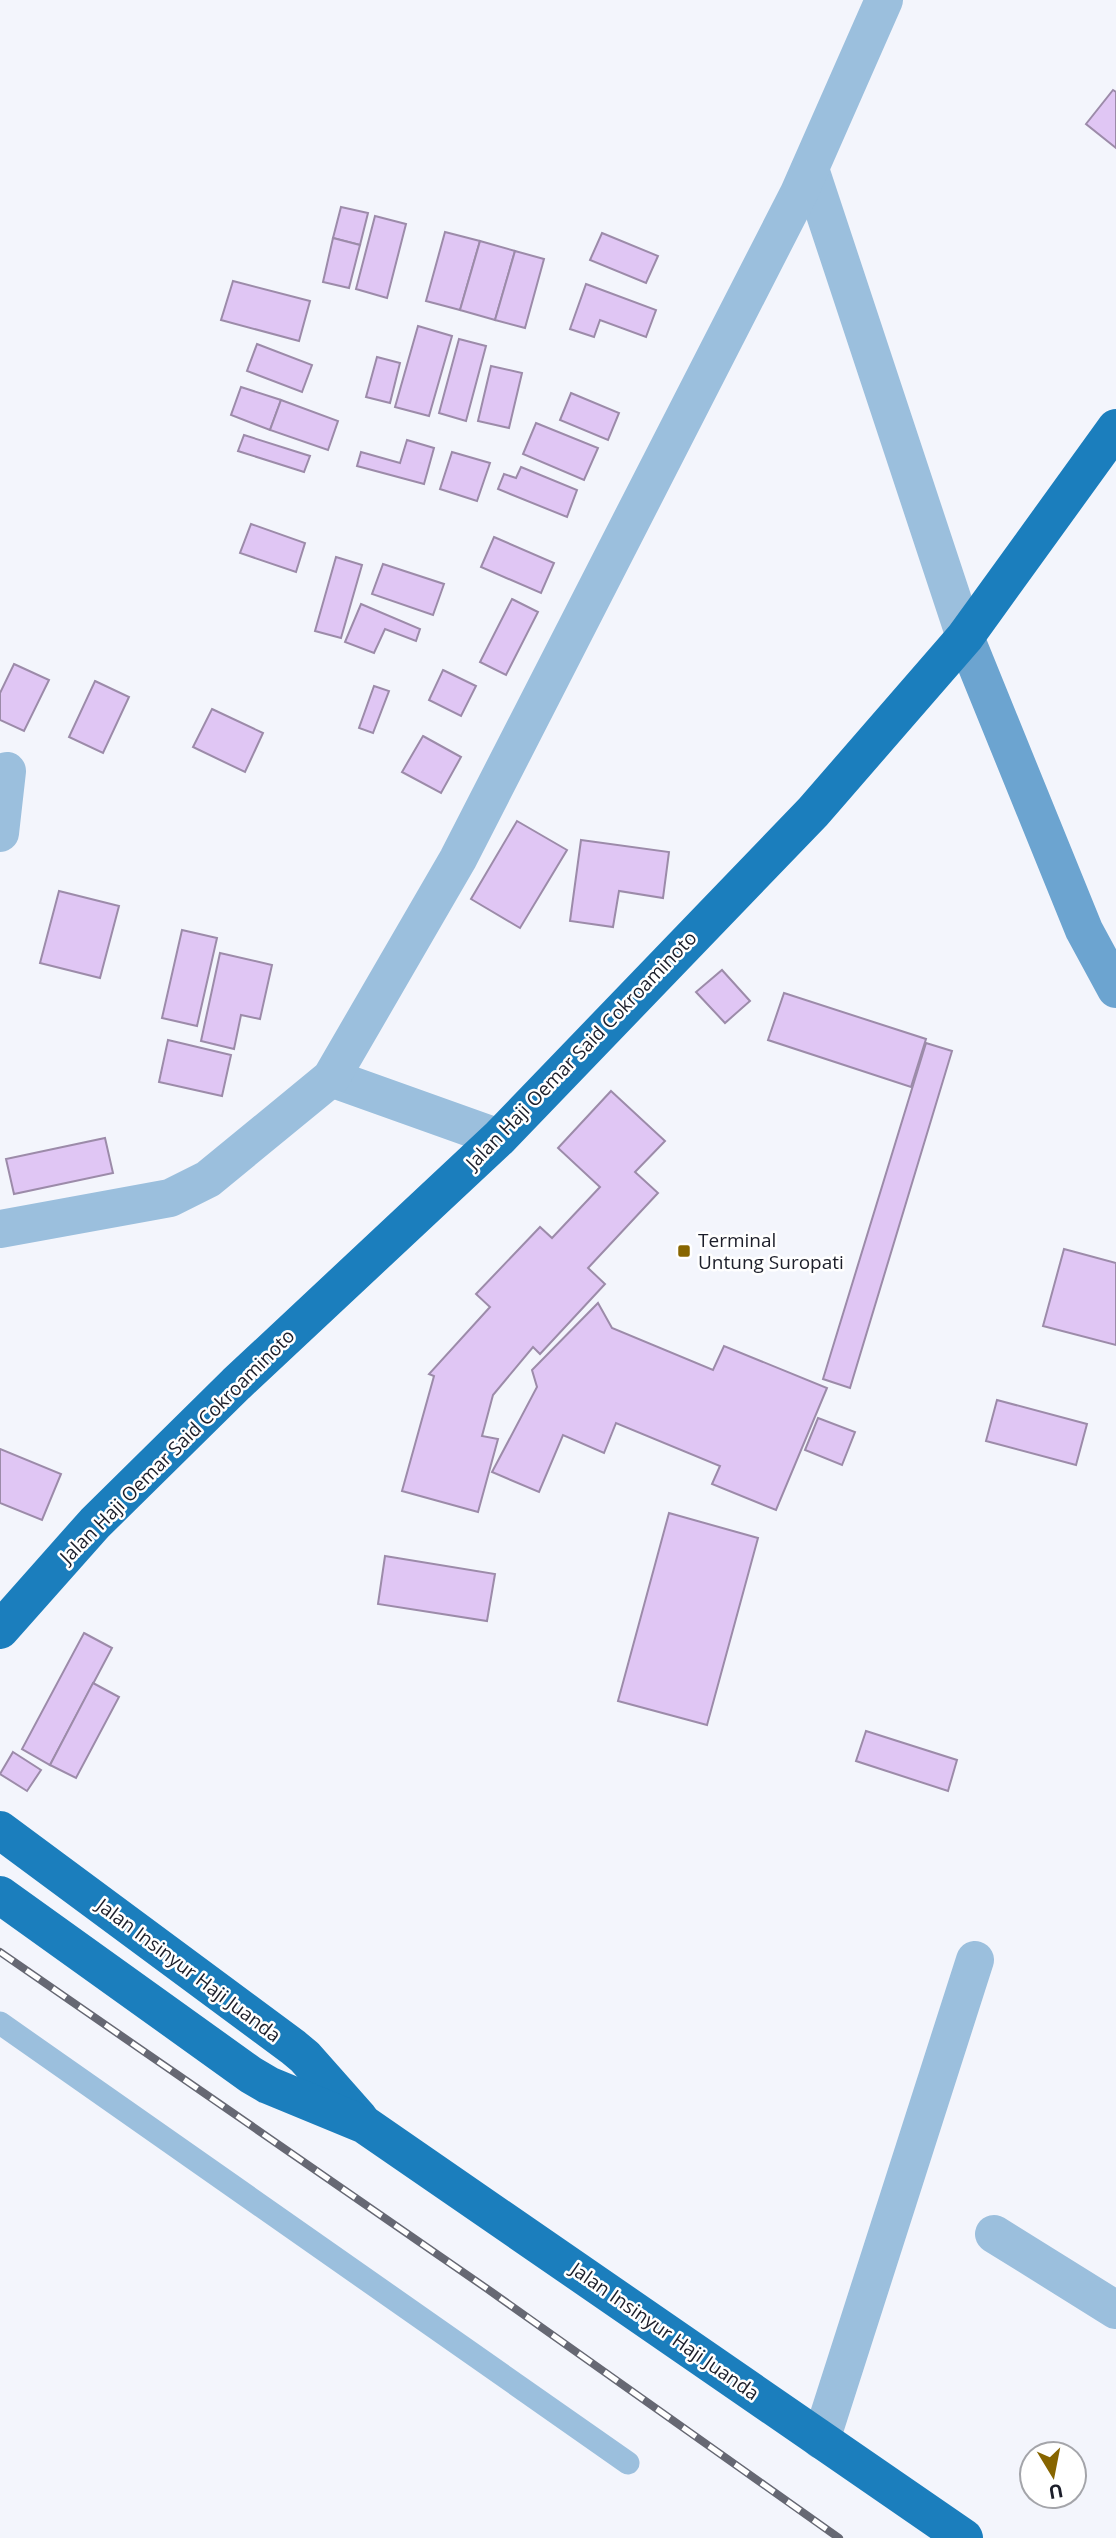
<svg xmlns="http://www.w3.org/2000/svg" width="1116" height="2538" font-family="'Open Sans',sans-serif">
	<rect width="100%" height="100%" fill="#f3f5fc"/>
	<!-- building -->
	<g fill="#e0c6f4" stroke="#9c8ba9" stroke-width="2">
		<polygon points="1113,90 1116,92 1116,148 1086,124"/>
		<polygon points="341,207 368,213 360,245 333,238"/>
		<polygon points="375,216 406,224 387,298 356,289"/>
		<polygon points="445,232 480,241 460,310 426,301"/>
		<polygon points="602,233 658,256 646,283 590,260"/>
		<polygon points="333,238 360,245 349,288 323,282"/>
		<polygon points="480,241 515,251 495,320 460,310"/>
		<polygon points="515,251 544,259 525,328 495,320"/>
		<polygon points="233,281 310,301 299,341 221,320"/>
		<polygon points="586,284 656,310 646,337 600,320 594,337 570,329"/>
		<polygon points="418,326 452,336 429,416 395,407"/>
		<polygon points="459,339 486,346 466,421 439,413"/>
		<polygon points="257,344 312,365 302,392 247,371"/>
		<polygon points="377,357 400,363 390,403 366,397"/>
		<polygon points="491,366 522,373 509,428 478,421"/>
		<polygon points="241,387 281,400 270,430 231,415"/>
		<polygon points="571,393 619,413 608,440 560,420"/>
		<polygon points="281,400 338,421 328,450 270,430"/>
		<polygon points="536,423 598,448 584,480 523,454"/>
		<polygon points="244,435 310,456 304,472 238,451"/>
		<polygon points="407,440 434,448 424,484 357,466 361,452 400,463"/>
		<polygon points="452,452 490,463 477,501 440,489"/>
		<polygon points="521,467 577,490 567,517 498,489 504,474 516,478"/>
		<polygon points="251,524 305,543 296,572 240,553"/>
		<polygon points="494,537 554,563 541,593 481,567"/>
		<polygon points="336,557 362,565 341,638 315,631"/>
		<polygon points="383,564 444,584 433,615 372,594"/>
		<polygon points="512,599 538,612 506,675 480,662"/>
		<polygon points="361,604 420,629 416,641 385,629 374,653 345,642"/>
		<polygon points="14,664 49,680 24,731 0,720 0,693"/>
		<polygon points="443,670 476,686 461,716 429,700"/>
		<polygon points="95,681 129,697 103,753 69,737"/>
		<polygon points="374,686 389,691 373,733 359,728"/>
		<polygon points="212,709 263,733 245,772 193,747"/>
		<polygon points="423,736 461,757 441,793 402,772"/>
		<polygon points="517,821 567,850 520,928 471,899"/>
		<polygon points="581,840 669,852 663,898 619,891 613,927 570,921"/>
		<polygon points="59,891 119,906 100,978 40,963"/>
		<polygon points="182,930 217,938 197,1026 162,1018"/>
		<polygon points="220,953 272,965 260,1019 241,1015 234,1049 201,1041"/>
		<polygon points="722,970 750,1001 725,1023 696,992"/>
		<polygon points="784,993 926,1039 911,1087 768,1040"/>
		<polygon points="168,1040 231,1055 222,1096 159,1082"/>
		<polygon points="926,1043 952,1051 850,1388 823,1379"/>
		<polygon points="611,1091 665,1141 635,1172 658,1193 588,1268 605,1284 540,1354 533,1347 493,1395 482,1436 498,1439 478,1512 402,1491 434,1376 429,1374 490,1307 476,1294 540,1227 552,1238 600,1187 558,1148"/>
		<polygon points="105,1138 113,1173 14,1194 6,1159"/>
		<polygon points="1064,1249 1116,1263 1116,1345 1043,1326"/>
		<polygon points="598,1303 612,1328 713,1370 724,1346 827,1388 776,1510 712,1484 720,1466 616,1423 604,1453 563,1435 539,1492 492,1472 537,1387 532,1370"/>
		<polygon points="997,1400 1087,1424 1076,1465 986,1441"/>
		<polygon points="818,1418 855,1432 842,1465 805,1450"/>
		<polygon points="0,1449 61,1474 42,1520 0,1503"/>
		<polygon points="669,1513 758,1538 707,1725 618,1701"/>
		<polygon points="385,1556 495,1574 487,1621 378,1604"/>
		<polygon points="84,1633 112,1648 50,1765 22,1749"/>
		<polygon points="93,1683 119,1697 76,1778 50,1765"/>
		<polygon points="866,1731 957,1760 948,1791 856,1761"/>
		<polygon points="13,1752 41,1770 27,1791 0,1774"/>
	</g>
	<g fill="none" stroke-linecap="round" stroke-linejoin="round">
		<!-- lane -->
		<polyline stroke="#9bbfdd" stroke-width="23" points="0,2023 628,2463"/>
		<!-- street -->
		<g stroke="#9bbfdd" stroke-width="38">
			<polyline points="810,169 965,637"/>
			<polyline points="0,833 7,771"/>
			<polyline points="331,1078 499,1138"/>
			<polyline points="0,1229 170,1198 208,1179 331,1078 458,859 799,193 884,0"/>
			<polyline points="994,2234 1116,2310"/>
			<polyline points="821,2440 975,1960"/>
		</g>
		<!-- secondary -->
		<polyline stroke="#6ca4d0" stroke-width="38" points="965,637 1084,930 1116,989"/>
		<!-- highway -->
		<g stroke="#1b7ebd" stroke-width="38">
			<polyline points="0,1630 95,1523 236,1384 499,1138 813,812 965,637 1116,428"/>
			<polyline points="0,1830 293,2047 305,2057 359,2118"/>
			<polyline points="0,1895 251,2075 268,2085 365,2125 964,2538"/>
		</g>
		<defs>
			<polyline id="rail" points="0,1952 486,2288 839,2538"/>
		</defs>
		<!-- rail casing -->
		<use href="#rail" stroke="#666873" stroke-width="8"/>
		<!-- rail -->
		<use href="#rail" stroke="#fff" stroke-width="5" stroke-dasharray="16" stroke-linecap="butt"/>
	</g>
	<!-- markers -->
	<rect fill="#876500" stroke="#fff" stroke-width="2.5" x="677" y="1244" width="14" height="14" rx="3.5"/>
	<g text-anchor="middle" stroke-width="5" stroke-linejoin="round" paint-order="stroke">
		<!-- street labels -->
		<g font-size="19" fill="#1c1e2a" stroke="#fff">
			<text transform="translate(581 1050) rotate(-46)" y="7">Jalan Haji Oemar Said Cokroaminoto</text>
			<text transform="translate(177 1446) rotate(-45)" y="7">Jalan Haji Oemar Said Cokroaminoto</text>
			<text transform="translate(189 1970) rotate(37)" y="7">Jalan Insinyur Haji Juanda</text>
			<text transform="translate(665 2331) rotate(35)" y="7">Jalan Insinyur Haji Juanda</text>
		</g>
		<!-- poi labels -->
		<g font-size="19" fill="#1c1e2a" stroke="#fff" text-anchor="start">
			<text x="698" y="1247">Terminal<tspan x="698" dy="22">Untung Suropati</tspan></text>
		</g>
	</g>
	<!-- north arrow -->
	<g transform="translate(1053 2475) rotate(170)"><circle r="33" fill="#ffffff" stroke="#a4a5aa" stroke-width="2"/>
	<path d="M0-5L12 26L0 18L-12 26Z" fill="#876500"/>
	<text y="-10" font-size="19" font-weight="bold" text-anchor="middle" fill="#1c1e2a">U</text>
	</g>
</svg>
